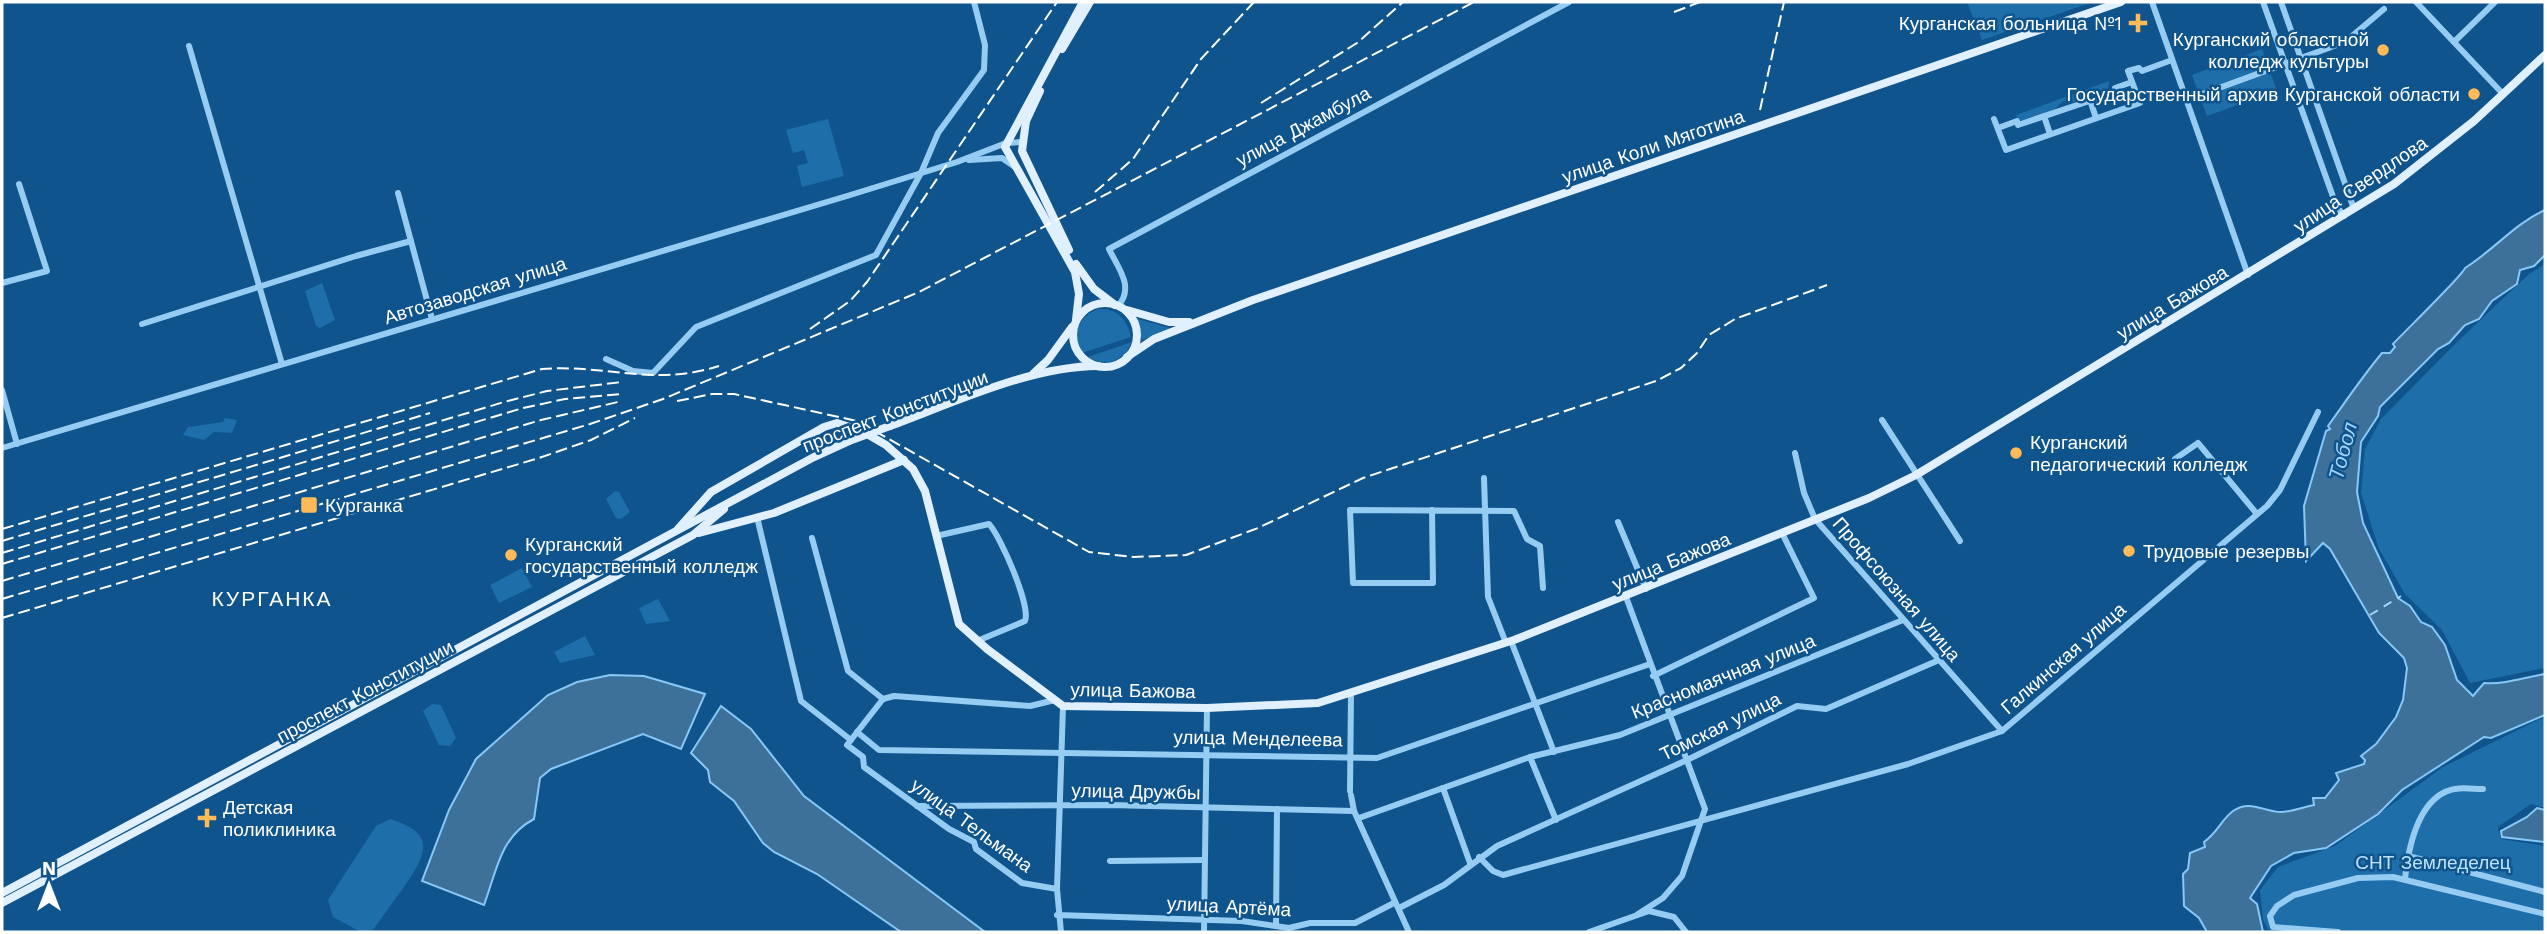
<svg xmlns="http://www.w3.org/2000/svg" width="2547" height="934" font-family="'Work Sans',sans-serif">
	<rect width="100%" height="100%" fill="#0f548c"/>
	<!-- green -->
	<g fill="#1e6ea9">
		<polygon points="1967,2 2093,2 1982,40"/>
		<polygon points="2262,49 2277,91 2207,116 2192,75"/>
		<polygon points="2109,81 2108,90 2076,102 2063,101 2054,110 2023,121 2018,119 2016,115"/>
		<polygon points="828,119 844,176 802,187 797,166 808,163 804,150 793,153 786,130"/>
		<polygon points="2545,264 2545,668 2470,683 2442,630 2405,594 2379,549 2361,493 2365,449 2381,419 2455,344 2529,274"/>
		<polygon points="322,283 335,320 320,328 316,326 305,291"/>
		<path d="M1098,309C1117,308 1127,319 1131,337L1082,353C1070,335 1079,316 1098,309Z"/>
		<polygon points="1136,319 1138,319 1173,329 1142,340"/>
		<path d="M1132,342C1124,361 1106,368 1088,357Z"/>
		<polygon points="225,418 237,420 232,433 214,432 204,440 183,435 188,427 223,422"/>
		<polygon points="615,491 619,492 630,512 621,519 616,518 606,499"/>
		<polygon points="522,568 532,587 499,603 490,585"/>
		<polygon points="658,599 670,621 646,624 639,608"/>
		<polygon points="585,636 595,655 560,663 554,652"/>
		<polygon points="432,704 441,705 456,738 450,746 439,745 423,711"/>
		<polygon points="2540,719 2545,719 2545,808 2531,804 2498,827 2501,839 2545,846 2545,932 2270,932 2263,920 2260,890 2278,867 2335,846 2443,767"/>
		<path d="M390,819C435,833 428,852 406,884C395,899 384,915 373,930L361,932L333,917L328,900L376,826Z"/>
	</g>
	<!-- water -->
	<g fill="#3e719a" stroke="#87c8f6" stroke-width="2">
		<path d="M2545,210V255L2534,266L2520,270L2517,284L2492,301L2479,319L2465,325L2449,343L2438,349L2380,407L2378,416L2361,442L2357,492L2363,523L2398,598L2410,606L2421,622L2432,627L2445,645L2457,680L2473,696L2484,683C2504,685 2525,677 2545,674V715L2491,738L2484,737L2402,790L2378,814L2326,848L2294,853L2271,866L2250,898L2257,904L2263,932H2207L2199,918L2184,906L2183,874L2188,869L2190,853L2205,847L2204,842C2219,831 2220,821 2233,811C2250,799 2264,812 2281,812C2291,812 2304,807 2314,805L2313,798H2325L2339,780L2336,773L2364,764L2365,760L2361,756L2376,744L2396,717L2403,700L2407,668L2404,658L2379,633L2330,549L2323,543L2306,561L2304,506L2326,431L2330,429L2328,426C2346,401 2362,377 2382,353H2390L2395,347L2393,344C2403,333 2464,274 2465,268C2494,250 2514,224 2545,210Z"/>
		<path d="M610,675L644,676L705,694L681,749L643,734L551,769L540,778L534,819C500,837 497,870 484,905L422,881L449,810L476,759L548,695L577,682Z"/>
		<polygon points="721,706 751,729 804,796 985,932 901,932 817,874 774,852 763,843 734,801 710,782 708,770 691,753"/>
		<polygon points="2537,808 2545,810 2545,842 2502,837 2501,831 2527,817"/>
	</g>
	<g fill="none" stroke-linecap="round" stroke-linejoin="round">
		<!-- ferry -->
		<polyline stroke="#a1d4fa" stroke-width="2" stroke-dasharray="9 7" stroke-linecap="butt" points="2370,615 2401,596"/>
		<!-- minor -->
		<g stroke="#96cbf2" stroke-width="6">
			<polyline points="2152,2 2248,275"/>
			<polyline points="2263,2 2336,205 2344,216"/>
			<polyline points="2281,2 2354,209"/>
			<polyline points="2416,2 2503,94"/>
			<polyline points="2454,42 2495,2"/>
			<polyline points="189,46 282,364"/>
			<polyline points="2090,100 2096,118"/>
			<polyline points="2186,100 2345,42 2384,9"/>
			<polyline points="2044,116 2050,134"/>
			<polyline points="1994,119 2006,150 2140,103 2128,71 2139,68 2142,71 2172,60"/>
			<polyline points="1998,128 2017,121 2018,125 2116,92 2115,88 2132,82"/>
			<polyline points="969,160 1002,158 1015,167"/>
			<polyline points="398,193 432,319"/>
			<polyline points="2,283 47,271 19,184"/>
			<path d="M1118,306C1135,287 1118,268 1109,249L1569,2"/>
			<polyline points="142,324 356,256 411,241"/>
			<polyline points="606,359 633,371 653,373 696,327 876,255 921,173 938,133 984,70 985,45 974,2"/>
			<polyline points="2,390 17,444"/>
			<polyline points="1882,420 1960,541"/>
			<polyline points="2,448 847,196 957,162 1006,143 1021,142"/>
			<polyline points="1795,453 1804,493 1815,519 2002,731"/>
			<polyline points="2177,463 2175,459 2198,443 2257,514"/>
			<polyline points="1484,478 1488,597 1506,643"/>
			<polyline points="1432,510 1433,583 1353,583 1350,510 1514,511 1527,539 1540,546 1543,588"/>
			<polyline points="757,517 801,701 851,740"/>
			<polyline points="1618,522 1646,589"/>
			<path d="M936,536L989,524C1001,537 1031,606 1025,621L977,641"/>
			<polyline points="812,538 848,671 883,699"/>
			<polyline points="1626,597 1705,809 1682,876 1663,898 1638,914"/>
			<polyline points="1511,641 1554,752"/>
			<polyline points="1653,676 1814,598 1782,533"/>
			<polyline points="883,699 847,745 863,757 864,767 949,829 974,842 976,849 1022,883 1057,889"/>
			<polyline points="883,699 894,696 1030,706 1055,700"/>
			<polyline points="857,732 879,750 1377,758 1650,664"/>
			<polyline points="1530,757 1556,820"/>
			<polyline points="1443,788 1470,863"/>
			<polyline points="1350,791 1351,694"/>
			<polyline points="1351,795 1354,811 1409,932"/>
			<polyline points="917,806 1110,805 1354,811"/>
			<polyline points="1359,818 1530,757 1620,735 1903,620"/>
			<polyline points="2408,856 2545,892"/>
			<polyline points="1479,857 1493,871 1503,875 1908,764 2002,731 2267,506 2280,490 2318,412"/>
			<polyline points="1110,861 1204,860"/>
			<path d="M2405,879C2408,851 2416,806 2445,792C2457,786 2471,789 2483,789"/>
			<polyline points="1399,908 1444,885 1497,846 1687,760 1797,706 1826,709 1939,660"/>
			<polyline points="1057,915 1242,921 1289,928 1310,923 1355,923 1394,903"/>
			<polyline points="1276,926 1277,809"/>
			<polyline points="1061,932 1057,889 1063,706"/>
			<polyline points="1204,932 1207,708"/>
			<polyline points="1589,932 1649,911 1674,917 1686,932"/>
			<polyline points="2338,932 2273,927 2270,916 2277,906 2294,895 2358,878 2393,877 2545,914"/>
		</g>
		<!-- major -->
		<g stroke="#e1f0ff" stroke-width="8">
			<polyline points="1062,49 1090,2"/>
			<polyline points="1040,91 1026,121 1022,151 1069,250"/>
			<polyline points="1076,264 1094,289 1115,305"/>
			<circle cx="1105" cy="335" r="32"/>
			<polyline points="1127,310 1169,322 1189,322"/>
			<polyline points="1076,320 1079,294 1075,272 1005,147 1083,2"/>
			<polyline points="1127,357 1154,339 1253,300 2121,2"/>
			<polyline points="1033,374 1048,360 1072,327"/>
			<path d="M890,426C953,403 1031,366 1098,366"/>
			<polyline points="678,529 711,492 824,427 837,423 862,431 886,445 913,469 925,491 959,624 987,649 1063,706 1207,708 1318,703 1514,640 1869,498 1916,475 2394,184 2474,121 2545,55"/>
			<polyline points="699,533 774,513 904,460"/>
			<polyline points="2,893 814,457 849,441"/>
			<polyline points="2,903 693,535 724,509"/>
		</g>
		<!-- rail -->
		<g stroke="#fff" stroke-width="2" stroke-dasharray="12 5" stroke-linecap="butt">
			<polyline points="1674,12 1700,2"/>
			<polyline points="1261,103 1357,43 1403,2"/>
			<polyline points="1760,110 1784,2"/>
			<polyline points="1095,192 1133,159 1201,59 1254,2"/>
			<polyline points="810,329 850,301 867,282 1057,2"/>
			<polyline points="677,401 712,394 734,394 857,421 1089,552 1133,557 1186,555 1258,528 1363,478 1656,381 1681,368 1697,353 1709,335 1735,319 1827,285"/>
			<path d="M2,529L542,369C605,364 653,387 719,366"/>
			<polyline points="2,541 430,413"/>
			<polyline points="2,553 504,402 547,391 622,382"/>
			<polyline points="2,564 523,408 565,399 621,394"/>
			<polyline points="2,581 541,420 618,402"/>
			<polyline points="2,599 590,424 663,399 919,292 1474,2"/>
			<polyline points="2,618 539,458 591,440 635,418"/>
		</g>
		<!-- major-bridge -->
		<polyline stroke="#e1f0ff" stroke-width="8" points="849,441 890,426"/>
	</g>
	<!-- markers -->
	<g fill="#ffbb57" stroke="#0f548c" stroke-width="2.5">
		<path d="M2134.5 12.5h7v7h7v7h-7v7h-7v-7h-7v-7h7z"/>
		<circle cx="2383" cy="50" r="7"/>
		<circle cx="2474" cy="94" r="7"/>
		<circle cx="2016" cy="453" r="7"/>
		<rect x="300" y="496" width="18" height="18" rx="3.5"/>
		<circle cx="2129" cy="551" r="7"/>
		<circle cx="511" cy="555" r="7"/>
		<path d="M203.5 807.5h7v7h7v7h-7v7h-7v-7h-7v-7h7z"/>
	</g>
	<g text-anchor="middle" stroke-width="5" stroke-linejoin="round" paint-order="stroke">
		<!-- poi labels -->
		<g font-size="19" fill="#fff" stroke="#0f548c" text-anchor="start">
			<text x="2122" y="30" text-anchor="end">Курганская больница №1</text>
			<text x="2369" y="46" text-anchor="end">Курганский областной<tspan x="2369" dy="22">колледж культуры</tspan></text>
			<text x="2460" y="101" text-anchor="end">Государственный архив Курганской области</text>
			<text x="2030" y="449">Курганский<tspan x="2030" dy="22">педагогический колледж</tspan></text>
			<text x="325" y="512">Курганка</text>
			<text x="525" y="551">Курганский<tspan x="525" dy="22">государственный колледж</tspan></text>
			<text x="2143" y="558">Трудовые резервы</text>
			<text x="223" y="814">Детская<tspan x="223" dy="22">поликлиника</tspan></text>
		</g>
		<!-- street labels -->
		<g font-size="19" fill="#fff" stroke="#0f548c">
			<text transform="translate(1303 126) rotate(-28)" y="7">улица Джамбула</text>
			<text transform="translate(1653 146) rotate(-19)" y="7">улица Коли Мяготина</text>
			<text transform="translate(2360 184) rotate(-34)" y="7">улица Свердлова</text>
			<text transform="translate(475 290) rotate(-17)" y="7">Автозаводская улица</text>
			<text transform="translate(2172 302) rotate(-31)" y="7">улица Бажова</text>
			<text transform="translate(895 411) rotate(-21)" y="7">проспект Конституции</text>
			<text transform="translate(1671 561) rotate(-22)" y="7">улица Бажова</text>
			<text transform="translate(1897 589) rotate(49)" y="7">Профсоюзная улица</text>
			<text transform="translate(2063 658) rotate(-41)" y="7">Галкинская улица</text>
			<text transform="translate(1723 676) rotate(-22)" y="7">Красномаячная улица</text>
			<text transform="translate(1133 690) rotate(1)" y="7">улица Бажова</text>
			<text transform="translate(365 691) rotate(-28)" y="7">проспект Конституции</text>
			<text transform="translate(1720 726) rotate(-26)" y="7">Томская улица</text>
			<text transform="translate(1258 738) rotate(1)" y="7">улица Менделеева</text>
			<text transform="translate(1136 791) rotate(1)" y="7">улица Дружбы</text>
			<text transform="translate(972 825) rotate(36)" y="7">улица Тельмана</text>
			<text transform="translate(1229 906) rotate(3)" y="7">улица Артёма</text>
		</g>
		<!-- park labels -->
		<g font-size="19" fill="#bde2fd" stroke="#0f548c">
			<text x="2433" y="869">СНТ Земледелец</text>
		</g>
		<!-- water labels -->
		<g font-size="21" font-style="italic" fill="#a1d4fa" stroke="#0f548c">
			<text transform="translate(2343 451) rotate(-75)" y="7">Тобол</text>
		</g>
		<!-- neighbourhood labels -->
		<g font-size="21" letter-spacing="2" fill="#fff" stroke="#0f548c">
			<text x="272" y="606">КУРГАНКА</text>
		</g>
	</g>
	<!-- border -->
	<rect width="2547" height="934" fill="none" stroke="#ffffff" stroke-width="7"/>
	<!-- north arrow -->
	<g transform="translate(49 885)" stroke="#0f548c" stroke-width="5" paint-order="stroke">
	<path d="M0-5L12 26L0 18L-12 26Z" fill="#ffffff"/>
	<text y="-10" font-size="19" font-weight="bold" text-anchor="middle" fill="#ffffff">N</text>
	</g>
</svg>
